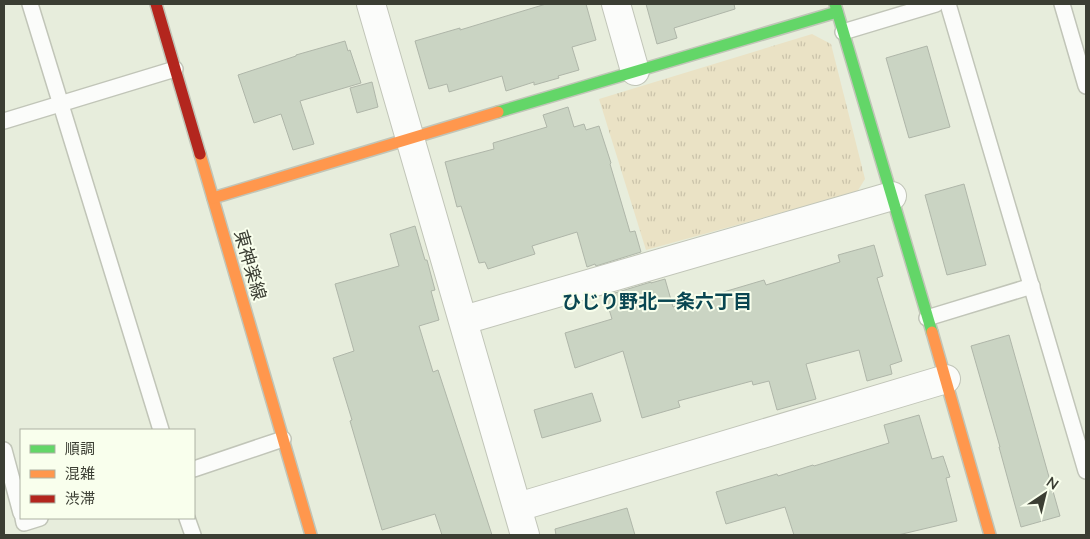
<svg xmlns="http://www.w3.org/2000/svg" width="1090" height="539" font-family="Lato,'Noto Sans JP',sans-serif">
	<defs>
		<pattern id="park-tufts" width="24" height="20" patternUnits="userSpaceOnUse" patternTransform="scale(1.25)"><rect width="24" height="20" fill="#eae2c5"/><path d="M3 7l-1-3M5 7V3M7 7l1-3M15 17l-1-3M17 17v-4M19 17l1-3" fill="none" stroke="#cac3aa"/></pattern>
	</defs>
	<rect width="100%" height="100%" fill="#e7eddc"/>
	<!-- park -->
	<polygon fill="url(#park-tufts)" points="812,34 831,44 865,179 857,192 646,250 599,99"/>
	<!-- building -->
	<g fill="#cad4c3" stroke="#afb6a9">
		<polygon points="546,4 586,4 596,40 572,47 579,70 558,76 559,78 534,85 534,82 506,91 502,76 449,92 447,84 429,89 415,41 460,28 460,30"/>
		<polygon points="646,4 734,4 735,9 674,28 677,38 657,44"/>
		<polygon points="345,41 348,51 350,50 361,83 300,101 314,144 293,150 281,114 254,123 238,75 296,56 296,55"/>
		<polygon points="927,46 950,127 909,138 886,58"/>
		<polygon points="372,82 378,107 357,113 350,88"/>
		<polygon points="568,107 574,127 584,124 586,130 599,126 611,163 610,164 630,232 635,231 641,252 596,266 595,264 587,267 577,232 532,246 535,254 488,269 485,262 479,263 461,206 457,207 445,162 494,149 493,143 547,127 543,115"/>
		<polygon points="964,184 986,265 947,275 925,195"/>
		<polygon points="415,226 425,260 427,260 435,290 431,291 439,320 419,326 433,372 438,370 492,535 442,535 435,514 382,530 350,421 352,420 333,358 354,351 335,284 399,266 390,234"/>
		<polygon points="874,245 883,276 877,278 902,361 890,365 892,374 867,381 859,350 806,364 816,399 777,410 769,381 753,385 752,381 678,401 680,407 642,418 623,351 575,368 565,333 612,319 605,296 651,282 651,283 665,279 673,307 764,280 766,285 840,262 838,255"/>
		<polygon points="1009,335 1060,516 1021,527 999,447 1000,447 971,346"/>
		<polygon points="592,393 601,421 542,438 534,410"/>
		<polygon points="919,415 932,459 943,456 950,477 946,478 957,521 898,535 794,535 785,507 726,524 716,492 777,474 778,476 813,465 814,466 889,443 884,425"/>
		<polygon points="627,508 635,535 556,535 555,529"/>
	</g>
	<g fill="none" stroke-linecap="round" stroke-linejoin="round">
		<defs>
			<g id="lane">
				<polyline points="30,4 161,430"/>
				<polyline points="948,4 1086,471"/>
				<polyline points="1062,4 1086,86"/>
				<polyline points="843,32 936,4"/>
				<polyline points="4,121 175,69"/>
				<polyline points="927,318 1032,286"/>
				<polyline points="4,450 21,513"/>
				<polyline points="194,469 283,439"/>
				<polyline points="23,518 24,523 40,518"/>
				<polyline points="187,518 193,535"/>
			</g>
			<g id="street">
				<polyline points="371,4 525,535"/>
				<polyline points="616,4 635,71"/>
				<polyline points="464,320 892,196"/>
				<polyline points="518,507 946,379"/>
			</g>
			<g id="fast">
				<polyline points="835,4 932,332"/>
				<polyline points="498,112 837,12"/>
			</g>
			<g id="slow">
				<polyline points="200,154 311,535"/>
				<polyline points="213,198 498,112"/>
				<polyline points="932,332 990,535"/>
			</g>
			<polyline id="jam" points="156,4 200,154"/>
		</defs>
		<!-- lane casing -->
		<use href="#lane" stroke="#c1c5b8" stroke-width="18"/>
		<!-- street casing -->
		<use href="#street" stroke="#c1c5b8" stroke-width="30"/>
		<!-- fast casing -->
		<use href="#fast" stroke="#c1c5b8" stroke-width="14"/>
		<!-- slow casing -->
		<use href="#slow" stroke="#c1c5b8" stroke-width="14"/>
		<!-- jam casing -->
		<use href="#jam" stroke="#c1c5b8" stroke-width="14"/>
		<!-- lane -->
		<use href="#lane" stroke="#fbfcfa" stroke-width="15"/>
		<!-- street -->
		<use href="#street" stroke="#fbfcfa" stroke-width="28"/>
		<!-- fast -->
		<use href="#fast" stroke="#63d668" stroke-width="11"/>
		<!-- slow -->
		<use href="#slow" stroke="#ff974d" stroke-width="11"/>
		<!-- jam -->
		<use href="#jam" stroke="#b3261e" stroke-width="11"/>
	</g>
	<g text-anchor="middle" stroke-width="4" stroke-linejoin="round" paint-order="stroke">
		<!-- street labels -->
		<g font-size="18" fill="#3b3e33" stroke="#f9ffed">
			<text transform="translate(250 265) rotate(74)" y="6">東神楽線</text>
		</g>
		<!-- neighbourhood labels -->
		<g font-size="19" font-weight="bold" fill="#094651" stroke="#f9ffed">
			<text x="657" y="308">ひじり野北一条六丁目</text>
		</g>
	</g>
	<!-- border -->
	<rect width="1090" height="539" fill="none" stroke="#3b3e33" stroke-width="10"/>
	<!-- legend -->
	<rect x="20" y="429" width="175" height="90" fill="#f9ffed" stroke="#adb2a3"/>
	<rect x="30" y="445" width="25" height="8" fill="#63d668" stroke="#adb2a3"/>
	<text x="65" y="454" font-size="15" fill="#3b3e33">順調</text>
	<rect x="30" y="470" width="25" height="8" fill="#ff974d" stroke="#adb2a3"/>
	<text x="65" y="479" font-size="15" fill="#3b3e33">混雑</text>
	<rect x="30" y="495" width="25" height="8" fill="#b3261e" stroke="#adb2a3"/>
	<text x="65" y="504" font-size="15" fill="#3b3e33">渋滞</text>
	<!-- north arrow -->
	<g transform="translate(1045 494) rotate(35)" stroke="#f9ffed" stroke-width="4" paint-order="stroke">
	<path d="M0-4L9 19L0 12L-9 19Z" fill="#3b3e33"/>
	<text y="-8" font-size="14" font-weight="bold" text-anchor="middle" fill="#3b3e33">N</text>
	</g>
</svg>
